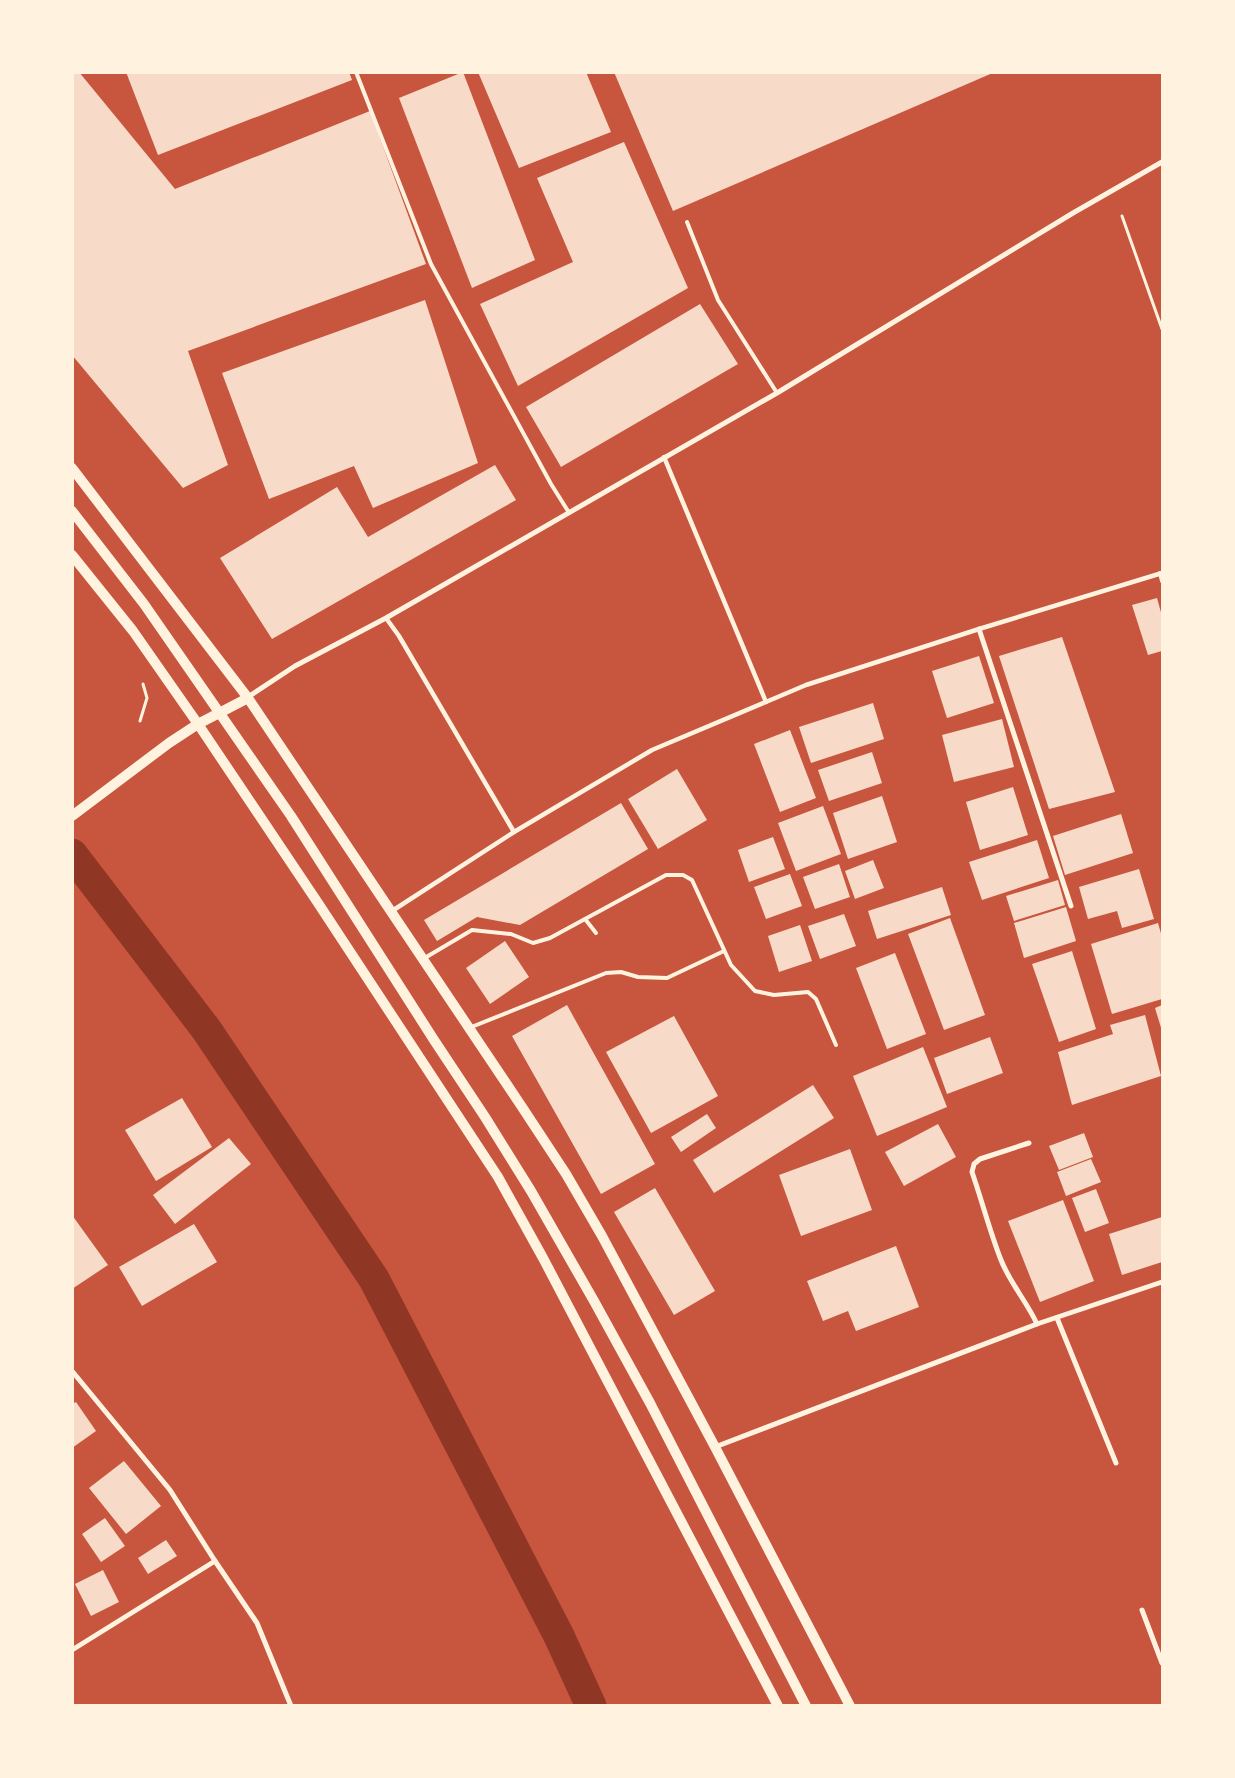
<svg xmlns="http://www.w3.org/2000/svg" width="1235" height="1778" font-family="'Sofia Sans Condensed',sans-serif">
	<rect width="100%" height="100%" fill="#c8553d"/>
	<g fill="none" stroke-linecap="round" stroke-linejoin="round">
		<!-- canal -->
		<polyline stroke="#8f3625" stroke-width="31" points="72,854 206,1029 374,1279 559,1636 591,1706"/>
	</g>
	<!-- building -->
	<g fill="#f7dbc8">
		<polygon points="72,72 79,72 175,189 370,111 426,264 188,351 228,465 183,488 72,355"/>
		<polygon points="126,72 349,72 352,80 158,155"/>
		<polygon points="463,72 535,260 472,288 399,98"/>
		<polygon points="478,72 586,72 611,132 519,168"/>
		<polygon points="614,72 995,72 673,211"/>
		<polygon points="624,142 688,288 518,386 480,304 573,262 537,178"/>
		<polygon points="425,300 478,463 373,508 354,466 269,499 222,373"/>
		<polygon points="700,304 738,364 561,467 526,407"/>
		<polygon points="495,465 516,500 272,639 220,558 337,487 368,537"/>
		<polygon points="1157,598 1162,616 1162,651 1148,655 1132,605"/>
		<polygon points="1062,637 1115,792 1049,809 999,656"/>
		<polygon points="979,656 994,703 947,718 932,671"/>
		<polygon points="873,703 884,739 811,763 799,727"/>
		<polygon points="1002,719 1014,767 954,782 942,735"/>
		<polygon points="790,730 816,798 780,812 754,744"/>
		<polygon points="872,752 882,783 829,801 818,770"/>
		<polygon points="677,769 707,820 658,849 628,799"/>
		<polygon points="1013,787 1028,835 980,850 966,802"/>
		<polygon points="882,796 897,842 848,859 833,813"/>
		<polygon points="621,803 648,849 520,925 477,917 437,941 424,920"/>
		<polygon points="823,806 841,854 796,871 778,823"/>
		<polygon points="1121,814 1133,853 1065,875 1053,836"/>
		<polygon points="773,837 785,869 749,882 738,850"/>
		<polygon points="1037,840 1049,878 982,900 969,862"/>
		<polygon points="873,860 884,888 855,899 845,871"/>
		<polygon points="839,864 850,897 815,909 803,877"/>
		<polygon points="1139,869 1154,919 1122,928 1117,911 1088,919 1079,887"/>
		<polygon points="790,874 802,906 766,919 754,887"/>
		<polygon points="1058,880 1065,905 1014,921 1006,896"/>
		<polygon points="942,887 951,915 877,939 868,911"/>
		<polygon points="1066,907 1076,941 1024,958 1014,923"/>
		<polygon points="844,914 856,946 820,959 808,926"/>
		<polygon points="950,918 985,1015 944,1030 908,934"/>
		<polygon points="1158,923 1162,937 1162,999 1112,1014 1091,944"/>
		<polygon points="800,925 812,961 779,972 768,936"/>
		<polygon points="505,941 529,977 490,1004 466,968"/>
		<polygon points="1072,951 1096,1029 1059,1042 1032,964"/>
		<polygon points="895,953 926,1034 887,1049 856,968"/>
		<polygon points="567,1005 655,1164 601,1194 512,1036"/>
		<polygon points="1162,1005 1162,1031 1155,1008"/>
		<polygon points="1145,1015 1161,1076 1072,1105 1058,1052 1113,1034 1110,1025"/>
		<polygon points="674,1016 718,1096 651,1133 606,1052"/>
		<polygon points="990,1037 1003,1073 947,1094 934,1058"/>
		<polygon points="923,1047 947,1107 877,1136 853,1076"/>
		<polygon points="813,1085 834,1118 714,1193 693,1160"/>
		<polygon points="182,1098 212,1147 156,1181 125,1130"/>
		<polygon points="707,1114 716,1128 681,1152 671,1137"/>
		<polygon points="938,1124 956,1157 904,1186 885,1152"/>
		<polygon points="1084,1133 1093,1157 1059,1170 1049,1146"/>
		<polygon points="229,1138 251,1164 175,1224 153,1195"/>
		<polygon points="850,1149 872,1210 801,1236 779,1175"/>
		<polygon points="1091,1159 1101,1182 1066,1196 1057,1172"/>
		<polygon points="655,1188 715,1291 674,1315 614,1212"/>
		<polygon points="1096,1189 1109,1223 1085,1232 1072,1198"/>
		<polygon points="1063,1200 1094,1281 1040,1302 1008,1221"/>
		<polygon points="72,1215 108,1265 72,1289"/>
		<polygon points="1162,1217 1162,1262 1122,1275 1109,1234"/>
		<polygon points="194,1224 217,1262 142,1306 119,1267"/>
		<polygon points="896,1246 919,1307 856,1331 848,1311 823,1321 807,1281"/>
		<polygon points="76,1402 96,1431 72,1448 72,1404"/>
		<polygon points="124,1461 161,1506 126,1534 89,1488"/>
		<polygon points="105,1518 125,1546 101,1562 82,1534"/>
		<polygon points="166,1540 177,1556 148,1574 138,1558"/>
		<polygon points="103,1570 119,1602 91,1616 75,1584"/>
	</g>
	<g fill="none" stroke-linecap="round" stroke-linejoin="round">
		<!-- path -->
		<g stroke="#fff3e0" stroke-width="3">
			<polyline points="1122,216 1162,329"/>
			<polyline points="140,721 147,698 143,684"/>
		</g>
		<!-- service -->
		<g stroke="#fff3e0" stroke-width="4">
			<polyline points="356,72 431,264 551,484 568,511"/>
			<polyline points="687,222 718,300 777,393"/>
			<polyline points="1160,573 1162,581"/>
			<polyline points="585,919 596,933"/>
			<polyline points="423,959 472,930 511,934 533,943 550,938 666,875 683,875 692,880 731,965 755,991 774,995 808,992 816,999 836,1045"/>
			<polyline points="469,1028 606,973 621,972 638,977 667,978 724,951"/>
		</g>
		<!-- pedestrian -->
		<g stroke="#fff3e0" stroke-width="4.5">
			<polyline points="664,457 766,702"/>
			<polyline points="386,618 399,636 514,832"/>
			<polyline points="392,911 514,832 652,750 806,685 979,629 1162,573"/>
		</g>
		<!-- minor -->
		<g stroke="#fff3e0" stroke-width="5">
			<polyline points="979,629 1071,906"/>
			<polyline points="248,697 295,666 386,618 777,393 1073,213 1162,162"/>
			<path d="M1029,1143L980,1159L974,1164L972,1172C982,1201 990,1232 1001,1260C1010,1283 1027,1302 1037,1324"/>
			<polyline points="1057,1318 1116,1463"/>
			<polyline points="72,1371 170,1490 215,1561 257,1623 291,1706"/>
			<polyline points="715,1447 1037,1324 1162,1282"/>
			<polyline points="1142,1610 1162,1663"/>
			<polyline points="72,1650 215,1561"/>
		</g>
		<!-- secondary -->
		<g stroke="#fff3e0" stroke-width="10">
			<polyline points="72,468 248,698 522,1107 566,1174 602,1236 715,1447 850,1706"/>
			<polyline points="72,511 144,604 291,816 434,1040 485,1117 531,1191 594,1301 650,1403 806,1706"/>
			<polyline points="72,555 133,631 198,724 318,903 498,1177 543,1258 778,1706"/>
			<polyline points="72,816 169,743 198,724 248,698"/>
		</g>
	</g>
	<!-- border -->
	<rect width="1235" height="1778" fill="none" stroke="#fff3e0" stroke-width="148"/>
</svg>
